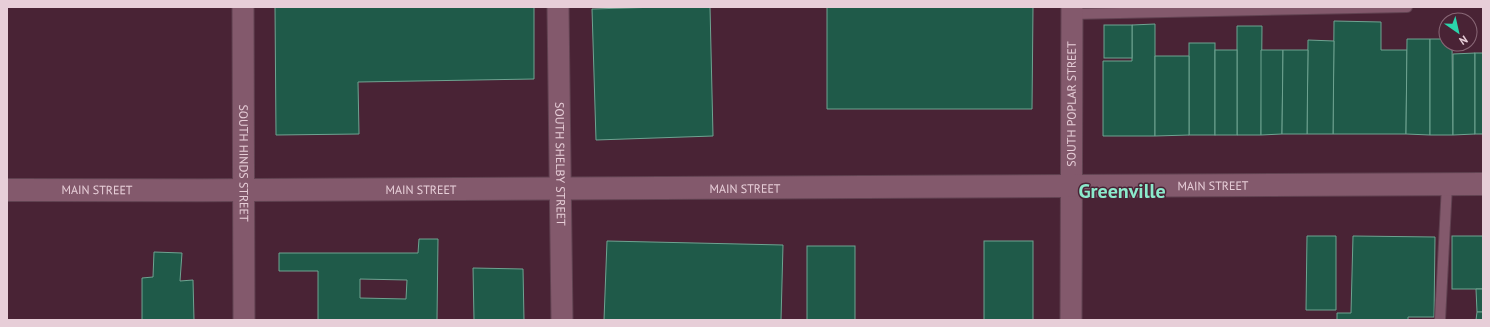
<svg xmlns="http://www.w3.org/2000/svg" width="1490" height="327" font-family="'PT Sans',sans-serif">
	<rect width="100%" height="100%" fill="#492335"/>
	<!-- building -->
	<g fill="#1f5a49" stroke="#6ea391" fill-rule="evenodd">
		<polygon points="275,7 534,7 534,79 358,82 359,134 276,135"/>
		<polygon points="660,7 710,7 713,136 596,140 592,9"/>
		<polygon points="827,7 1033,7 1032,109 827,109"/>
		<polygon points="1334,21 1381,22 1381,50 1407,50 1406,134 1333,134"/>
		<polygon points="1155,24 1155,136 1103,136 1103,61 1132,61 1132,25"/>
		<rect x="1104" y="25" width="28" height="33"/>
		<polygon points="1237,26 1262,26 1261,135 1237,135"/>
		<polygon points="1407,39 1430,39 1430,135 1406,134"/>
		<polygon points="1430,39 1446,39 1446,44 1452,44 1453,135 1430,135"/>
		<polygon points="1308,40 1334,41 1333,134 1307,134"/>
		<rect x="1189" y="43" width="26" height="92"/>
		<rect x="1215" y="50" width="22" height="85"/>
		<polygon points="1261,50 1283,50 1282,134 1261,135"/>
		<polygon points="1283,50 1308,50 1307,134 1282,134"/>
		<polygon points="1475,53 1475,134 1453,135 1453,54"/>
		<rect x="1475" y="53" width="8" height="81"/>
		<polygon points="1155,56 1189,56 1189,135 1155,136"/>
		<polygon points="1307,236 1336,236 1336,310 1306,310"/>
		<polygon points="1353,236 1435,237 1434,317 1408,317 1408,320 1337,320 1337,313 1351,313"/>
		<rect x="1452" y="236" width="31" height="53"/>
		<path d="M419,239H438L437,320H318V271H279V253H418ZM360,279L407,280L406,299L360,298Z"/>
		<polygon points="607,241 783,245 781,320 604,320"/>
		<rect x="984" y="241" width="49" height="79"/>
		<rect x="807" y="246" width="48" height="74"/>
		<polygon points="154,252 182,253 180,281 193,280 194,320 142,320 142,278 153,277"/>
		<polygon points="473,268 523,269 524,320 474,320"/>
		<polygon points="1476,289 1483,289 1483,312 1477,312"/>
		<polygon points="1477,312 1483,312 1483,320 1476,320"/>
	</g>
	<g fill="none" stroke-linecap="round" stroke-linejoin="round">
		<defs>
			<g id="lane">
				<polyline points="1072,14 1407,7"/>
				<polyline points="1440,320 1447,185"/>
			</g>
			<g id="street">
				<path id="s1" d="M243,7L244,320"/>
				<path id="s2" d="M558,7L562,320"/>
				<path id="s3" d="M1071,320L1072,7"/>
			</g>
			<g id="secondary">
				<path id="s4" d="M7,190C499,191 991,188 1483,184"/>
			</g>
		</defs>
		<!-- lane casing -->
		<use href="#lane" stroke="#614251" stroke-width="12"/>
		<!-- street casing -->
		<use href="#street" stroke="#614251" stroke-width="23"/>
		<!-- secondary casing -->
		<use href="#secondary" stroke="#614251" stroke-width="24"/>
		<!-- lane -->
		<use href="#lane" stroke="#83596c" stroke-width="10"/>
		<!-- street -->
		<use href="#street" stroke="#83596c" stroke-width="21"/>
		<!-- secondary -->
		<use href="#secondary" stroke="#83596c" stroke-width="22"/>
	</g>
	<g text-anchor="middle" stroke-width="3" stroke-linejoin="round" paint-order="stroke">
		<!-- street labels -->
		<g font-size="12" fill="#e7ced8" stroke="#492335">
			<text dy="4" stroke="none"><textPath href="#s3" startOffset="216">SOUTH POPLAR STREET</textPath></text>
			<text dy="4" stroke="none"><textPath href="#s1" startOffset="156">SOUTH HINDS STREET</textPath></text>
			<text dy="4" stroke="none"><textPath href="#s2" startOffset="157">SOUTH SHELBY STREET</textPath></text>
			<text dy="4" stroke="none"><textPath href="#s4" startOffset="1206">MAIN STREET</textPath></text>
			<text dy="4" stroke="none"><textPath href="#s4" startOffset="738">MAIN STREET</textPath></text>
			<text dy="4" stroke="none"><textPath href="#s4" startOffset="90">MAIN STREET</textPath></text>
			<text dy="4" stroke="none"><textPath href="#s4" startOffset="414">MAIN STREET</textPath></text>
		</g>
		<!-- town labels -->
		<g font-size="20" font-weight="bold" fill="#8ceacc" stroke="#492335">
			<text x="1122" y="198">Greenville</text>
		</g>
	</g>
	<!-- border -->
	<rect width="1490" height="327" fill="none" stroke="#e7ced8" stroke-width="16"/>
	<!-- north arrow -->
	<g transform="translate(1458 32) rotate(146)"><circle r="19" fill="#492335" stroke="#886776"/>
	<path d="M0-3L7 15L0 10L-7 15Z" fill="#2bd5ac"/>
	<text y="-6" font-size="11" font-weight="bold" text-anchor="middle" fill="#e7ced8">N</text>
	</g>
</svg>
